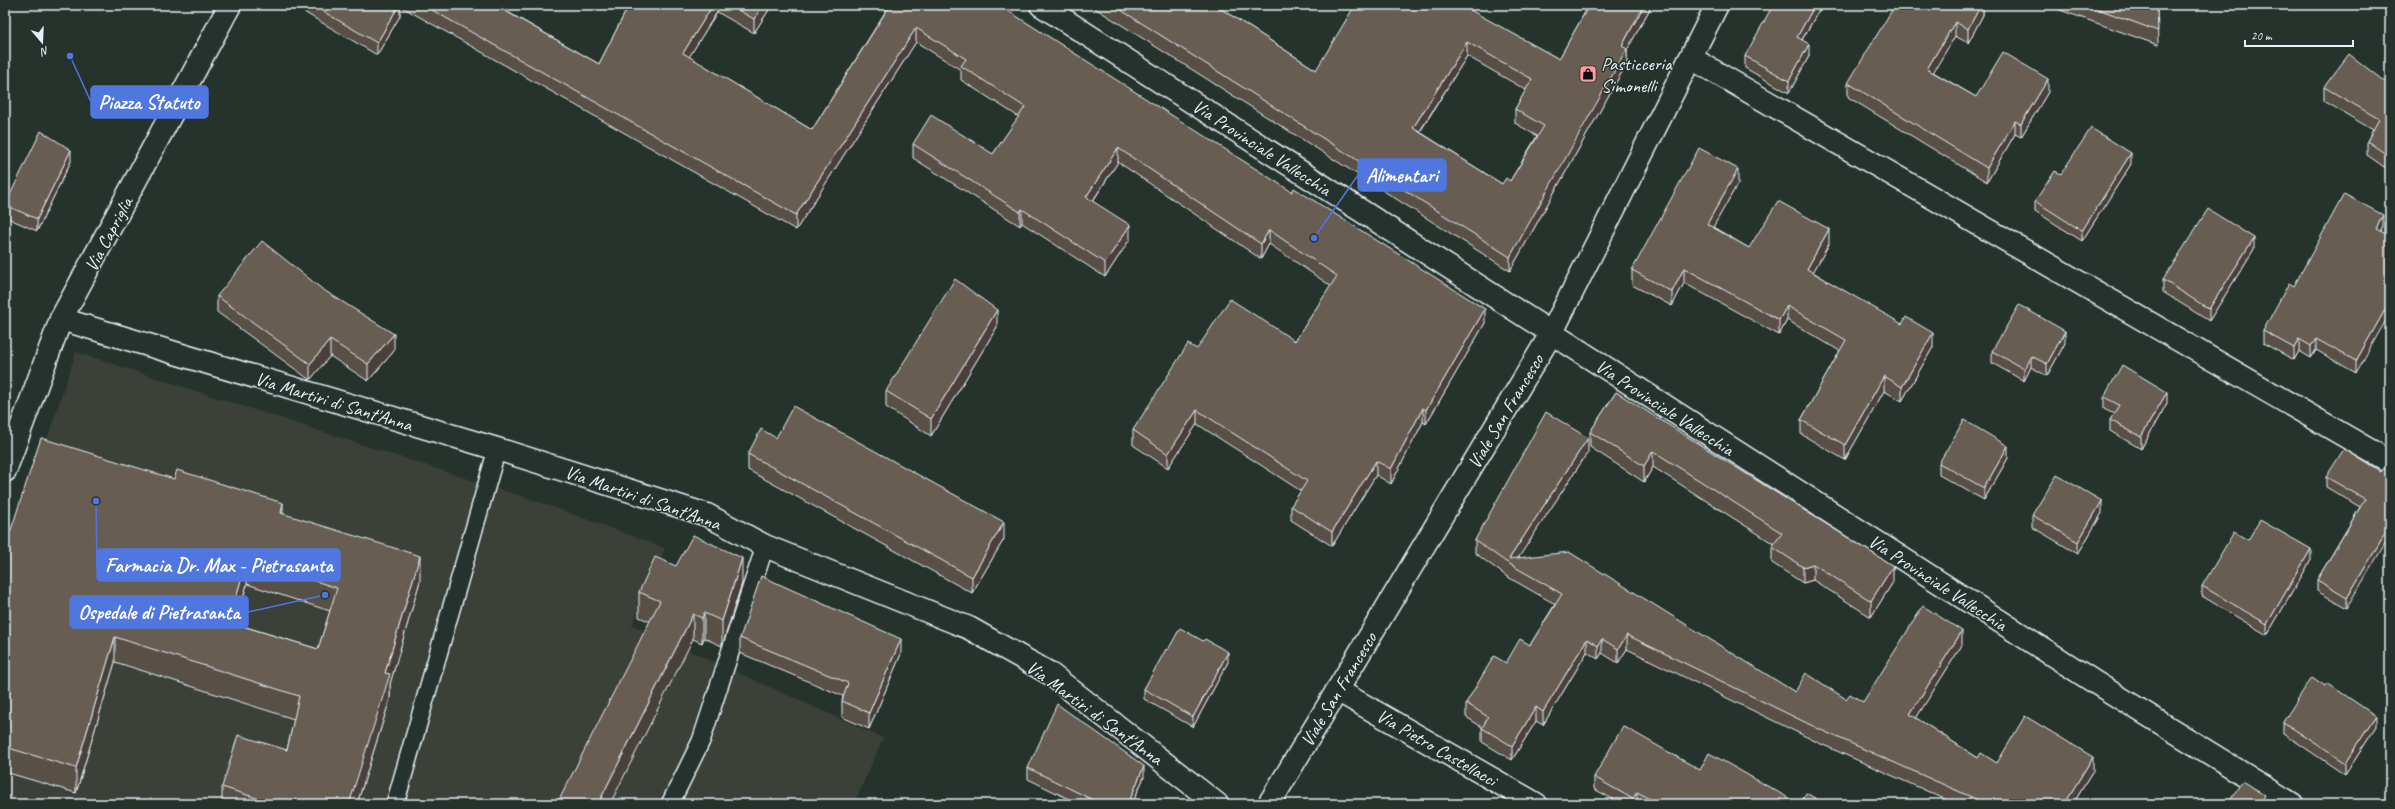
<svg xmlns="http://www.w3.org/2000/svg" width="2395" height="809" font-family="Caveat,sans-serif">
	<rect width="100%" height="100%" fill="#26332d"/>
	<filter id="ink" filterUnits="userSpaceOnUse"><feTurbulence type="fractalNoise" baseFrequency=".025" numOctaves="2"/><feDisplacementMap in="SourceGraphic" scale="8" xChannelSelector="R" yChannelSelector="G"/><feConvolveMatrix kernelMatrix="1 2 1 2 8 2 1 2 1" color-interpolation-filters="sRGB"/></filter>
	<g filter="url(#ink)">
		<!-- built -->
		<polygon fill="#3a4038" points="76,352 542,503 665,548 632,625 883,738 854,804 5,804 5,566"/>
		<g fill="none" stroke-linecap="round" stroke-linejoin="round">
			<defs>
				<g id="lane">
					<polyline points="395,804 497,449"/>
					<polyline points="670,804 701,741 765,546"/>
				</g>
				<g id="street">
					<polyline points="1691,58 2390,462"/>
					<polyline points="61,319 497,449 707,515 765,546 969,628 1049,673 1217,804"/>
					<polyline points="5,471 61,319 230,5"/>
					<polyline points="1337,690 1536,804"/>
					<polyline points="1269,804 1551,334"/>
				</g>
				<g id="secondary">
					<polyline points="1041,5 2096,683 2292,804"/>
					<polyline points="1551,334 1717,5"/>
				</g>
			</defs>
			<!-- lane casing -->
			<use href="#lane" stroke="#e8f1f8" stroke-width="20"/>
			<!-- street casing -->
			<use href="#street" stroke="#e8f1f8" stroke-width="25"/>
			<!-- secondary casing -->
			<use href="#secondary" stroke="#e8f1f8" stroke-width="25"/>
			<!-- lane -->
			<use href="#lane" stroke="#26332d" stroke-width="17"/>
			<!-- street -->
			<use href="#street" stroke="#26332d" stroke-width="22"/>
			<!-- secondary -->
			<use href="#secondary" stroke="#26332d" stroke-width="22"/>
		</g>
		<!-- wall -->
		<g fill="#595047" stroke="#e8f1f8" fill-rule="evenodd">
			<polygon points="292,5 400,5 400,16 377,55"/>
			<polygon points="402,5 510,5 506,11 599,64 629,5 772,5 754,33 717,12 689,57 812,130 887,9 879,5 999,5 1485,323 1426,424 1423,422 1391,484 1376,475 1332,546 1291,520 1291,506 1301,491 1197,424 1168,468 1133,445 1133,430 1197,349 1295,341 1331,286 1269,244 1261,259 1118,162 1093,201 1130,239 1105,277 1022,223 1020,226 913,158 913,144 993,154 1019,117 961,80 961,70 916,42 796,230 402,7"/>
			<path d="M1090,5H1215L1316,70L1473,5V6L1471,11L1559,59L1589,5H1652L1627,50V63L1510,271ZM1467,56L1526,90L1515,109V123L1537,136L1510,181L1502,184L1420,132Z"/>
			<polygon points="1822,5 1802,40 1809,56 1789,93 1745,68 1745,56"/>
			<polygon points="1983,5 1983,15 1968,43 1955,36 1933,72 1976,97 2048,92 2021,137 2015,134 1987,182 1848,97 1848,83"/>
			<polygon points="2046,5 2157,5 2158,45"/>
			<polygon points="2390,86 2390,171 2367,155 2367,141 2373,130 2324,101 2324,87"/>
			<polygon points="71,161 37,231 5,217 5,205"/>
			<polygon points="2131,164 2082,241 2035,211 2035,201"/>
			<polygon points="1738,183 1713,227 1749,248 1829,244 1813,272 1933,347 1902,401 1884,391 1845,460 1801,434 1801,420 1840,351 1787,320 1779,335 1684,283 1672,306 1632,285 1632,270"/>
			<polygon points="2383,227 2381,231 2356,373 2316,350 2311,358 2299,351 2294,360 2263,343 2263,331 2294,286"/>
			<polygon points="2254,249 2209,321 2163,292 2163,280"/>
			<polygon points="217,296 394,351 368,381 330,356 310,380 217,312"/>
			<polygon points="997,327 931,436 886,407 886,391"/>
			<polygon points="2065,343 2047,376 2031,367 2024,381 1992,363 1992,351"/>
			<polygon points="1616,392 1893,582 1871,617 1813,580 1803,583 1772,563 1772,547 1774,544 1653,467 1644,482 1590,447 1590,432"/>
			<polygon points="2104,397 2167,403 2141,449 2110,431 2110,420 2114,414 2104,409"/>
			<polygon points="776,438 1004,539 972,593 748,470 748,454"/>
			<polygon points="1588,452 1518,558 1795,692 1846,699 1863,702 1962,645 1916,718 1978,758 1997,763 2093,771 2073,804 1956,804 1821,744 1627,649 1618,663 1602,653 1598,659 1587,652 1543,725 1536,721 1512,760 1482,742 1482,727 1466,717 1466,703 1506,663 1530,645 1555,604 1506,576 1475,553 1475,540"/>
			<polygon points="2008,458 1984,500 1939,475 1939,463"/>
			<polygon points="2381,472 2347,608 2317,591 2317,580 2360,507 2326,487 2326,477"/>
			<polygon points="2102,513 2078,554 2032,527 2032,515"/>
			<path d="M283,514L420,581L390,684V699L357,804H222V787L287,750L294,719L115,662L76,793L5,772V548ZM247,584L330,611L318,649L236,624Z"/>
			<polygon points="2248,540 2311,560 2267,635 2202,596 2202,586"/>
			<polygon points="676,566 742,583 722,646 704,638 702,643 693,639 639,617 639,592"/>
			<polygon points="740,638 901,654 869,729 842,717 842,701 843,696 740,653"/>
			<polygon points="1168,650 1228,662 1193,727 1144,699 1144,689"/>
			<polygon points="2283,722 2376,727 2345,775 2283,733"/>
			<polygon points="1028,768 1144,777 1132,804 1079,804 1028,779"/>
			<polygon points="1700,770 1799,804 1622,804 1594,789 1594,777"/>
		</g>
		<!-- shaded-wall -->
		<g fill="#49413a" stroke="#e8f1f8">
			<polygon points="399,5 400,5 400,16 377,55 377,43"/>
			<polygon points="502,5 510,5 500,22 500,8"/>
			<polygon points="713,5 717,5 717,12 683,67 683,53"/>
			<polygon points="763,5 772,5 754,33 754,19"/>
			<polygon points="1466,5 1473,5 1473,6 1465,21 1465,7"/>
			<polygon points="1644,5 1652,5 1627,50 1627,63 1510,271 1510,257"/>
			<polygon points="1815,5 1822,5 1797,48 1797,37"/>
			<polygon points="1981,5 1983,5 1983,15 1968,43 1968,29"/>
			<polygon points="1955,22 1955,36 1927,83 1927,69"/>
			<polygon points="916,28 916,42 796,230 796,215"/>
			<polygon points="1467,42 1467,56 1413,142 1413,128"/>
			<polygon points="1809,44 1809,56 1789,93 1789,81"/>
			<polygon points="2048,79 2048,92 2021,137 2021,124"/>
			<polygon points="2015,121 2015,134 1987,182 1987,168"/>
			<polygon points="1118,148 1118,162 1086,211 1086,197"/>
			<polygon points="71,150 71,161 37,231 37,219"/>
			<polygon points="2131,153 2131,164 2082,241 2082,231"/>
			<polygon points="1738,169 1738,183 1707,238 1707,224"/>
			<polygon points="1022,209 1022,223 1020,226 1020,212"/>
			<polygon points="2383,215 2383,227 2376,240 2376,229"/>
			<polygon points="1130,225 1130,239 1105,277 1105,263"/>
			<polygon points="1829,229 1829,244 1807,283 1807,269"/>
			<polygon points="1269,230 1269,244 1261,259 1261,244"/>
			<polygon points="2254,238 2254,249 2209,321 2209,309"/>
			<polygon points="1684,268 1684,283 1672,306 1672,292"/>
			<polygon points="2390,301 2390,313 2356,373 2356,361"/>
			<polygon points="1787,306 1787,320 1779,335 1779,320"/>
			<polygon points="1485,309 1485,323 1426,424 1426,410"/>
			<polygon points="997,310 997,327 931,436 931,419"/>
			<polygon points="2065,331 2065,343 2047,376 2047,364"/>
			<polygon points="1933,333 1933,347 1902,401 1902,387"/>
			<polygon points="394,334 394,351 368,381 368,364"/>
			<polygon points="2299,339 2299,351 2294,360 2294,348"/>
			<polygon points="2316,339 2316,350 2311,358 2311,346"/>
			<polygon points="330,340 330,356 310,380 310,364"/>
			<polygon points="2031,356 2031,367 2024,381 2024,369"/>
			<polygon points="1884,376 1884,391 1845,460 1845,445"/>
			<polygon points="2167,392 2167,403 2141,449 2141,437"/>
			<polygon points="1423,408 1423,422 1391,484 1391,469"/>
			<polygon points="1197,410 1197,424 1168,468 1168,454"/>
			<polygon points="1588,438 1588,452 1513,566 1509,559"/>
			<polygon points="2008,446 2008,458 1984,500 1984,488"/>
			<polygon points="1653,451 1653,467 1644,482 1644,466"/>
			<polygon points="1376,461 1376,475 1332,546 1332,532"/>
			<polygon points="2102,501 2102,513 2078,554 2078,542"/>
			<polygon points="283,503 283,528 281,513"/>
			<polygon points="1004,522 1004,539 972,593 972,577"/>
			<polygon points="2390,525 2390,535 2347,608 2347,598"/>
			<polygon points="2311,549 2311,560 2267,635 2267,624"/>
			<polygon points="420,556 420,581 390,684 390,699 357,804 349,804 385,673"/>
			<polygon points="742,558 742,583 722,646 722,621"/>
			<polygon points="247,559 247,584 229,647 229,622"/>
			<polygon points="1813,564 1813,580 1803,583 1803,567"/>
			<polygon points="1893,566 1893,582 1871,617 1871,601"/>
			<polygon points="704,613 704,638 702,643 702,618"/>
			<polygon points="693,614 693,639 610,804 598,804"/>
			<polygon points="1962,631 1962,645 1910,728 1910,714"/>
			<polygon points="1627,635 1627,649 1618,663 1618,649"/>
			<polygon points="115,637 115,662 76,793 76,768"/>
			<polygon points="901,639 901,654 869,729 869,713"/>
			<polygon points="1587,639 1587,652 1543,725 1543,712"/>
			<polygon points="1602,639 1602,653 1598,659 1598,646"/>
			<polygon points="1228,652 1228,662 1193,727 1193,717"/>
			<polygon points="1536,707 1536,721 1512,760 1512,746"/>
			<polygon points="2376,716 2376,727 2345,775 2345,763"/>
			<polygon points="2093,757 2093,771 2073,804 2064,804"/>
			<polygon points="1144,766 1144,777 1132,804 1128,804"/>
			<polygon points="1637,792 1637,804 1633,804 1633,799"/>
		</g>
		<!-- building -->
		<g fill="#685d53" stroke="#e8f1f8" fill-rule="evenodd">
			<polygon points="312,5 399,5 377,43"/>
			<polygon points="423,5 502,5 500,8 599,64 629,5 713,5 683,53 812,130 890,5 999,5 1292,192 1294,188 1485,309 1426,410 1423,408 1391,469 1376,461 1332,532 1291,506 1307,481 1197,410 1168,454 1133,430 1188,344 1197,349 1230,299 1295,341 1337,276 1269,230 1261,244 1118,148 1086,197 1130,225 1105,263 1022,209 1020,212 913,144 931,115 993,154 1025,107 961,66 966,59 916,28 796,215"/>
			<polygon points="729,5 763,5 754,19"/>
			<path d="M1113,5H1215L1316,70L1355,5H1466L1465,7L1559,59L1589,5H1644L1622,46L1627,49L1510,257ZM1467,42L1532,79L1515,109L1544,126L1510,181L1506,178L1502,184L1413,128Z"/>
			<polygon points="1773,5 1815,5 1797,37 1809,44 1789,81 1745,56"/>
			<polygon points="1895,5 1981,5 1968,29 1955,22 1927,69 1976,97 2003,52 2048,79 2021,124 2015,121 1987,168 1848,83"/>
			<polygon points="2087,5 2157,5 2158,31"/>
			<polygon points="2349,54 2390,86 2390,157 2367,141 2379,119 2324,87"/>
			<polygon points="2091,128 2131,153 2082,231 2035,201 2055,171 2061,174"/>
			<polygon points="41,131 71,150 37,219 5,205"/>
			<polygon points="1699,148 1738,169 1707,224 1749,248 1778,201 1829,229 1807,269 1902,324 1906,317 1933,333 1902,387 1884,376 1845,445 1801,420 1846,340 1787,306 1779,320 1684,268 1672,292 1632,270"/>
			<polygon points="2344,194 2383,215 2376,229 2390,236 2390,301 2356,361 2316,339 2311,346 2299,339 2294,348 2263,331 2289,283 2294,286"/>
			<polygon points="2208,209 2254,238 2209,309 2163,280"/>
			<polygon points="262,241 322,289 394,334 368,364 330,340 310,364 217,296"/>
			<polygon points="955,279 997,310 931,419 886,391"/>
			<polygon points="2019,305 2065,331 2047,364 2031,356 2024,369 1992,351"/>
			<polygon points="2122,365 2167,392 2141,437 2110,420 2119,405 2104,397"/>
			<polygon points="1616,392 1893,566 1871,601 1813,564 1803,567 1772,547 1782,533 1653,451 1644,466 1590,432"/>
			<polygon points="793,406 1004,522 972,577 748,454 761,429 776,438"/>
			<polygon points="1546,412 1588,438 1509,559 1569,552 1795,692 1806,673 1846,699 1850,694 1863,702 1923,606 1962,631 1910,714 1978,758 1981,753 1997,763 2025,716 2093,757 2064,804 1987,804 1821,730 1627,635 1618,649 1602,639 1598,646 1587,639 1543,712 1536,707 1512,746 1482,728 1488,717 1466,703 1494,656 1506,663 1520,639 1530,645 1562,594 1506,562 1475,540"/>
			<polygon points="1964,420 2008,446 1984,488 1939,463"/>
			<path d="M41,438L174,479L177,470L283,503L281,513L420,556L385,673L390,674L349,804H264L266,801L222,787L238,735L287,750L299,696L115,637L76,768L5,747V708L6,704L5,703V548ZM247,559L337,588L318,649L229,622Z"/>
			<polygon points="2344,449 2381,472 2384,468 2390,472 2390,525 2347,598 2317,580 2365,499 2326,477"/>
			<polygon points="2057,475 2102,501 2078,542 2032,515"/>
			<polygon points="2260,520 2311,549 2267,624 2202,586 2234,532 2248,540"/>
			<polygon points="693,535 742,558 722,621 704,613 702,618 693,614 598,804 557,804 660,601 639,592 655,557 676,566"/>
			<polygon points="761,576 901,639 869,713 842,701 848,683 740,638"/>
			<polygon points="1180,628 1203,641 1205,639 1228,652 1193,717 1144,689 1166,649 1168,650"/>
			<polygon points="2312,677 2325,686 2327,683 2376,716 2345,763 2283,722"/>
			<polygon points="1057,704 1144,766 1128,804 1099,804 1099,803 1028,768"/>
			<polygon points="1623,726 1700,770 1709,753 1799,804 1658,804 1637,792 1633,799 1594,777"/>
			<polygon points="2242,781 2264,795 2262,799 2270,804 2228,804"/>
			<polygon points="1806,793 1825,804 1800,804"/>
		</g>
	</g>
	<!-- icons -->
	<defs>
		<symbol id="shop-square" viewBox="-11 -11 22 22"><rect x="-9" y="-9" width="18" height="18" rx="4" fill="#ff9aa2" stroke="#26332d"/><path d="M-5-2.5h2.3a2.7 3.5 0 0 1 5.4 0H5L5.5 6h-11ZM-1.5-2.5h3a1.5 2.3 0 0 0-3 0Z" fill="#111"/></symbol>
	</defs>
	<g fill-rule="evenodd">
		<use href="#shop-square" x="1578" y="64" width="20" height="20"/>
	</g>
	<g text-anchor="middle" stroke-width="3" stroke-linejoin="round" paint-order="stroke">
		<!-- poi labels -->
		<g font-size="19" fill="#e8f1f8" stroke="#26332d" text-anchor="start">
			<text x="1601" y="70">Pasticceria<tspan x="1601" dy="22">Simonelli</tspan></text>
		</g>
		<!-- street labels -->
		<g font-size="19" fill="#e8f1f8" stroke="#26332d">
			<text transform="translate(1262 147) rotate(33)" y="7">Via Provinciale Vallecchia</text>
			<text transform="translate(108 234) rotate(-62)" y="7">Via Capriglia</text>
			<text transform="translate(334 401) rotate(17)" y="7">Via Martiri di Sant'Anna</text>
			<text transform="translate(1665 407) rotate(33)" y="7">Via Provinciale Vallecchia</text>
			<text transform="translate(1505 411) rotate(-59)" y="7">Viale San Francesco</text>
			<text transform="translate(643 497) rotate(19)" y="7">Via Martiri di Sant'Anna</text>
			<text transform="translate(1938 582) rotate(33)" y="7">Via Provinciale Vallecchia</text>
			<text transform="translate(1338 689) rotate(-59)" y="7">Viale San Francesco</text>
			<text transform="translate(1095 712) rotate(36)" y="7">Via Martiri di Sant'Anna</text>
			<text transform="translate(1437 747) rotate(30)" y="7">Via Pietro Castellacci</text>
		</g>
	</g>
	<!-- callouts -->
	<path fill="none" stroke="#5077e0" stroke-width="1.5" d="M70 56L91 102M1314 238L1358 175M96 501L97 565M325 595L248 612"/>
	<g fill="#5077e0" stroke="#26332d" stroke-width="1.5">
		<circle cx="70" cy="56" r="4"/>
		<circle cx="1314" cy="238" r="4"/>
		<circle cx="96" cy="501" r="4"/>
		<circle cx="325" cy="595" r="4"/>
	</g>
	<g fill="#5077e0" stroke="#5077e0" stroke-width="1.5">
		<rect x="91" y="86" width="117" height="32" rx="4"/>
		<rect x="1358" y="159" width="88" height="32" rx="4"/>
		<rect x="97" y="549" width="243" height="32" rx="4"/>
		<rect x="70" y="596" width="178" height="32" rx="4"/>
	</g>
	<g font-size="20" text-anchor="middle" font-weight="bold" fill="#fff">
		<text x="149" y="109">Piazza Statuto</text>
		<text x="1402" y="182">Alimentari</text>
		<text x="219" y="572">Farmacia Dr. Max - Pietrasanta</text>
		<text x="159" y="619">Ospedale di Pietrasanta</text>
	</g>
	<!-- margin -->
	<rect width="2395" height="809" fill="none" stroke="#26332d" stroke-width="20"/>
	<rect x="10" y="10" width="2375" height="789" fill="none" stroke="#e8f1f8" stroke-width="1.5" filter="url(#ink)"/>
	<!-- north arrow -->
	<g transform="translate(42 42) rotate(161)" stroke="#26332d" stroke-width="3" paint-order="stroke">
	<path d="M0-3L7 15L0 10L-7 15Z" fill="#e8f1f8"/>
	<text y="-6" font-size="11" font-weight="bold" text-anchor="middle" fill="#e8f1f8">N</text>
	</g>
	<!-- scale -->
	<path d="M2245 40v6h108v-6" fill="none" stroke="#e8f1f8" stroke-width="2"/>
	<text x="2251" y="40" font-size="12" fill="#e8f1f8" stroke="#26332d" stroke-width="3" paint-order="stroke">20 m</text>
</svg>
